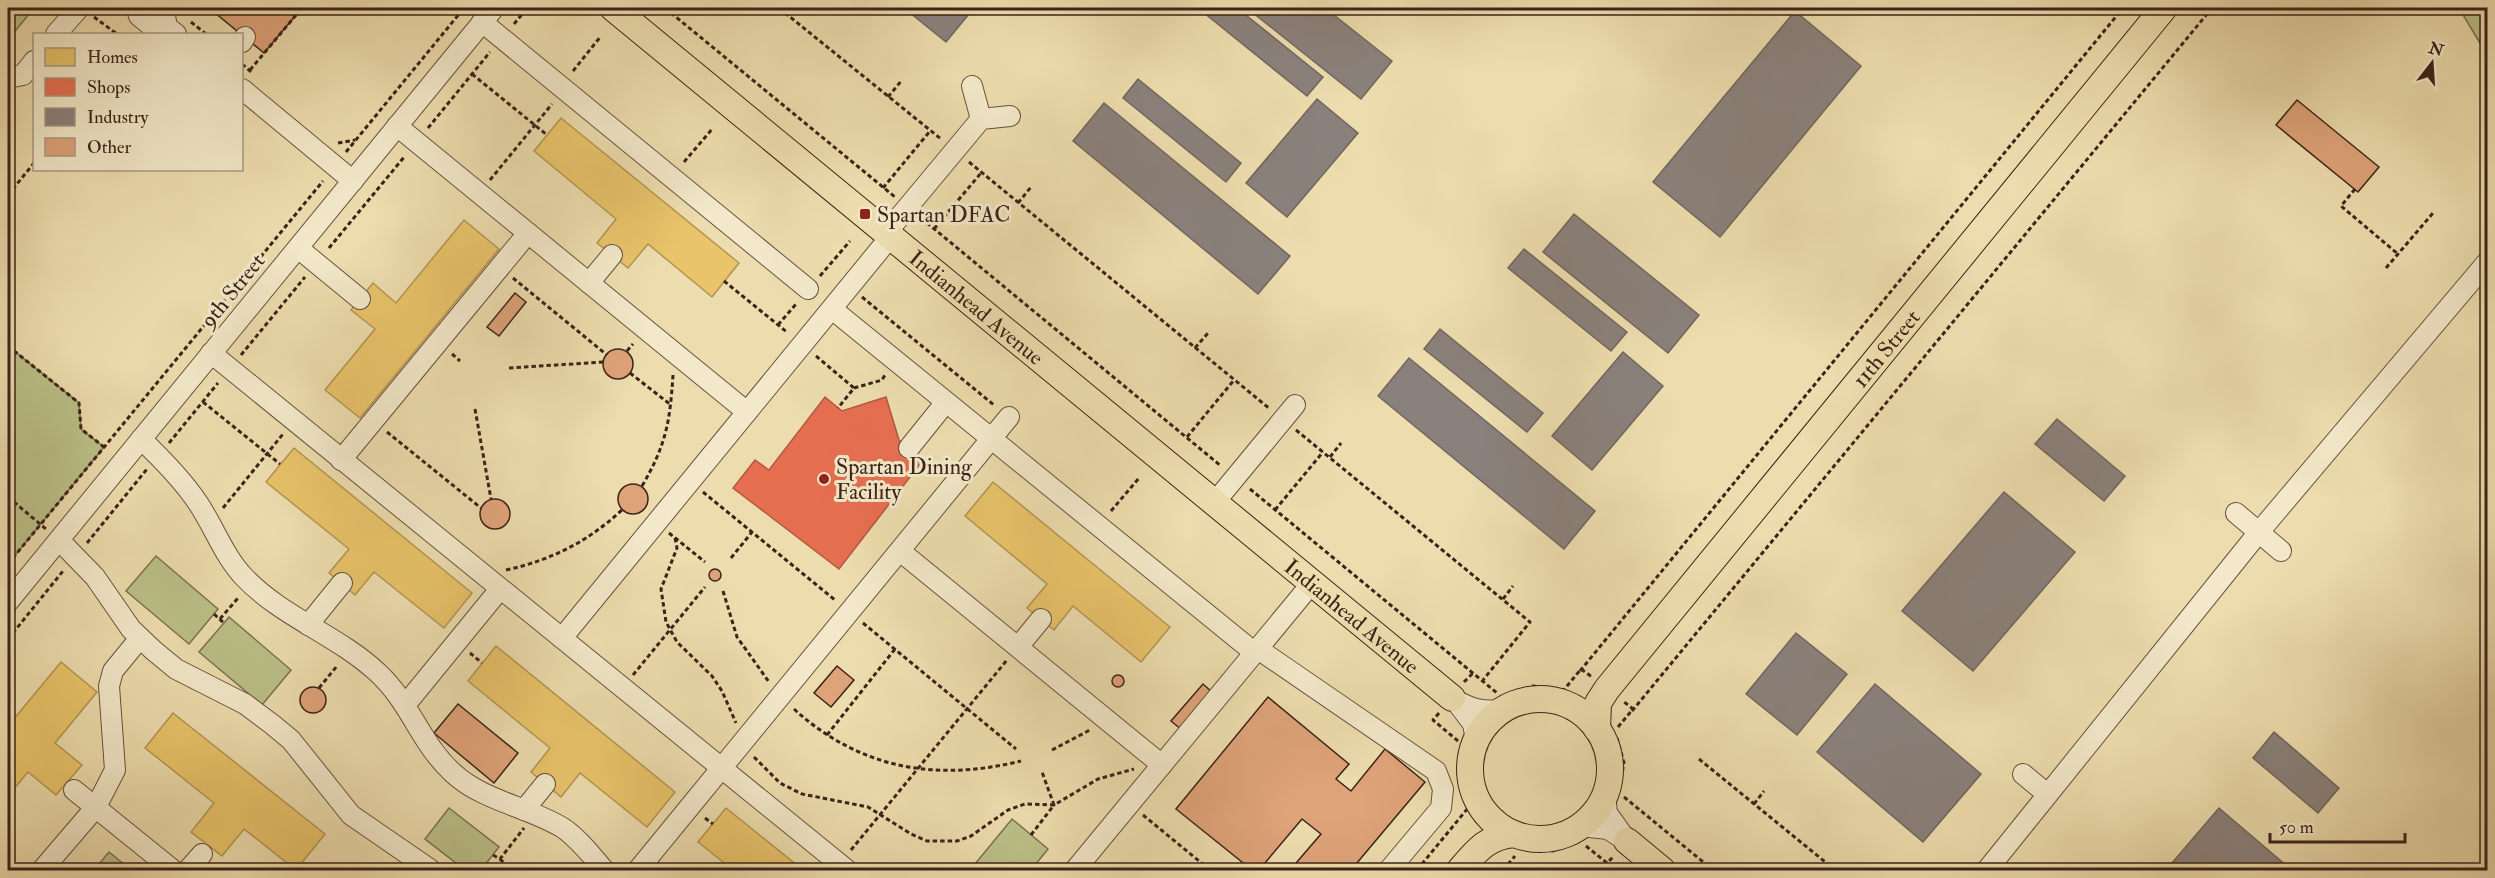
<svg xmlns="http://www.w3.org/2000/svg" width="2495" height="878" font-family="'IM FELL Double Pica',serif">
	<rect width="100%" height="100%" fill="#edddae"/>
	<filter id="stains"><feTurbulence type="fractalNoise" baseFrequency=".00333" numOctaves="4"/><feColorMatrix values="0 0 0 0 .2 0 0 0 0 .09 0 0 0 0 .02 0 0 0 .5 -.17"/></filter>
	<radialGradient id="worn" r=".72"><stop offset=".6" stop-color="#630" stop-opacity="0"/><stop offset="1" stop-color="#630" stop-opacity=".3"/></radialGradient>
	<!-- green -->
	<g fill="#bbc088" stroke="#7b7250" stroke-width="1.5">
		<polygon points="8,8 34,8 8,40"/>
		<polygon points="2459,8 2487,8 2487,55"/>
		<polygon points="8,346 79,403 81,429 104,447 8,564"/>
		<polygon points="156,556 218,609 189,644 126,591"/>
		<polygon points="229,617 291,670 262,705 199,652"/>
		<polygon points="449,808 499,847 481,870 465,870 425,839"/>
		<polygon points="1012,819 1048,849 1031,870 970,870"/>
		<polygon points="109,852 131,870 94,870"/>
	</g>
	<!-- homes -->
	<g fill="#e9c46a" stroke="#b59452" stroke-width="1.5">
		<polygon points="561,118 739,263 712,297 648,244 628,268 597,243 616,219 534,151"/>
		<polygon points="464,220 499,249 360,418 325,390 375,329 351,310 373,283 396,303"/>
		<polygon points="294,448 472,593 444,628 374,572 355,595 329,573 349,549 266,482"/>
		<polygon points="993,482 1170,627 1141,662 1073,606 1054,630 1027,608 1047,584 965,516"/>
		<polygon points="496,646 675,792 647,827 580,773 561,797 531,772 550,748 468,681"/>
		<polygon points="61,662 97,692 55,743 82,765 56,795 28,772 8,796 8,726"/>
		<polygon points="173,713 325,834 296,870 244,829 222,856 191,832 214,803 145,748"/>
		<polygon points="726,808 803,870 733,870 698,842"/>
	</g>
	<!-- shops -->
	<polygon fill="#e76f51" stroke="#b35840" stroke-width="1.5" points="825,397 842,411 886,397 899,440 924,459 839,569 733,488 755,460 769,470"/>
	<!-- industry -->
	<g fill="#8a817c" stroke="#72655e" stroke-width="1.5">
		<polygon points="904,8 974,8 946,42"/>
		<polygon points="1208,8 1237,8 1323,77 1307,96 1204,13"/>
		<polygon points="1247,8 1325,8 1392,61 1361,99"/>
		<polygon points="1795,11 1861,66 1720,237 1653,182"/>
		<polygon points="1138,79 1241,163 1226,182 1123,98"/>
		<polygon points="1317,99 1358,133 1287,217 1246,183"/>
		<polygon points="1104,103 1290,256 1258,294 1073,141"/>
		<polygon points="1574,214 1699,315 1668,353 1543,252"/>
		<polygon points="1524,249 1627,332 1611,351 1508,268"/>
		<polygon points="1440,329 1543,413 1527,432 1424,349"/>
		<polygon points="1623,352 1663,386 1592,470 1552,436"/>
		<polygon points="1409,358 1595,511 1564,549 1378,396"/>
		<polygon points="2057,419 2125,476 2104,501 2035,444"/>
		<polygon points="2004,492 2075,552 1973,671 1902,611"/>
		<polygon points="1796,633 1847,674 1797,735 1746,694"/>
		<polygon points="1875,684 1981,774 1923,842 1817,752"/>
		<polygon points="2274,732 2339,788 2318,813 2253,758"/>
		<polygon points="2219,808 2288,867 2284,870 2166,870"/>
	</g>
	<!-- building -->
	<g fill="#dfa379" stroke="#3b2319" stroke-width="1.5">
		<polygon points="209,8 302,8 264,53"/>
		<polygon points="2297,100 2379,167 2358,192 2276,125"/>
		<polygon points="515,293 526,302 499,336 487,327"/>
		<circle cx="618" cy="364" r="15"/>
		<circle cx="633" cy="499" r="15"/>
		<circle cx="495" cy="514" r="15"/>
		<circle cx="715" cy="575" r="6"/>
		<polygon points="837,666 854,680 831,707 814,693"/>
		<circle cx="1118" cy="681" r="6"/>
		<polygon points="1203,684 1213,693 1182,730 1171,721"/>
		<circle cx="313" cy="700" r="13"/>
		<polygon points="1268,697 1349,764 1336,779 1351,791 1385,749 1425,782 1351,870 1290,870 1321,834 1302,819 1259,870 1252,870 1176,809"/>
		<polygon points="458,704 518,753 494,783 434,733"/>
	</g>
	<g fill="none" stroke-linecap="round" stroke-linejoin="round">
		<defs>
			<g id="minor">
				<polyline points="137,8 139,16 155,29 167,27"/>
				<polyline points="156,8 165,16 167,27 176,34"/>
				<polyline points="482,22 808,289"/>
				<polyline points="56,34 79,8"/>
				<polyline points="242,42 245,37"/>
				<polyline points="8,78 23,75 34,61"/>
				<polyline points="972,86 981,119"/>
				<polyline points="242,89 353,181"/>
				<polyline points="397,126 747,412"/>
				<polyline points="887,232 981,119 1010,116"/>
				<polyline points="298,248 360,299"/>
				<polyline points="589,283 612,255"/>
				<polyline points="832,309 1255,653"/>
				<polyline points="211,353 847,870"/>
				<path d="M141,439C162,459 182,479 198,503C214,527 224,556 244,577C282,617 337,635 377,672C411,703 420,743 453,773C483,801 529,807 563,828C579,839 592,856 604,870"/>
				<polyline points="909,448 946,402"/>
				<polyline points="341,460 528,233"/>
				<polyline points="1215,502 1295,405"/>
				<polyline points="2236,513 2281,551"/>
				<polyline points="59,540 95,577 131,629 153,650 176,669 245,704 273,725 291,740 351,815 431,870"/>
				<polyline points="900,551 1162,765"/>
				<polyline points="8,602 494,8"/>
				<polyline points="308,625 342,583"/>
				<polyline points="562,638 891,236"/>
				<polyline points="1018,647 1041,619"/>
				<polyline points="1258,649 1436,771 1443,789 1441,808 1389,870"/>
				<path d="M1452,698C1470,709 1482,712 1503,710"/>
				<polyline points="406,704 500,589"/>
				<polyline points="1458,704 1473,724 1476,740"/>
				<polyline points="2023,774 2047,794"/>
				<polyline points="74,790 173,870"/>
				<polyline points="1605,795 1607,813 1627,841"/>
				<polyline points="524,810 545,784"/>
				<polyline points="1580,826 1608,829 1622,838"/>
				<polyline points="42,870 96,807 115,770 109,686 113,671 140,638"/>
				<polyline points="188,870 202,854"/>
				<polyline points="638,870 1009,417"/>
				<polyline points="1075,870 1312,583"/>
				<polyline points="1987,870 2259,532 2488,261"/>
			</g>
			<g id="major">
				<path id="s1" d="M613,8L1452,698"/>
				<circle cx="1540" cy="769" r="70"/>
				<path id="s2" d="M1597,729L1598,703L1607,689L2164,8"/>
				<polyline points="1627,841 1662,870"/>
				<path d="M1460,870C1476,851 1488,836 1514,834"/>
			</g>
		</defs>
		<!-- minor casing -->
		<use href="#minor" stroke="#68523e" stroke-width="22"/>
		<!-- major casing -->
		<use href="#major" stroke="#3b2319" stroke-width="28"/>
		<!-- path -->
		<g stroke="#3b2319" stroke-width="3" stroke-dasharray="4.5 3" stroke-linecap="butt">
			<polyline points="665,8 895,197"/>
			<polyline points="779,8 941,139"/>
			<polyline points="94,17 117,34"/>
			<polyline points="191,22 206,34"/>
			<polyline points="514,24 527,8"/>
			<polyline points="242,64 251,72"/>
			<polyline points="250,70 302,8"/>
			<polyline points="573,71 601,36"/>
			<polyline points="472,74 547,135"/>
			<polyline points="888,97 902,80"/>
			<polyline points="428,128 490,52"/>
			<polyline points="338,143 355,140"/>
			<polyline points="346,152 464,8"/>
			<polyline points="684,162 713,128"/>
			<polyline points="969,162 1270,409"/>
			<polyline points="490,180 552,104"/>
			<polyline points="883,188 930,131"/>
			<polyline points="2355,189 2341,206 2398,254"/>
			<polyline points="8,195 34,163"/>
			<polyline points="1018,203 1031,187"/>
			<polyline points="921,218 1221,466"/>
			<polyline points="934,229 981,173"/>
			<polyline points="329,248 405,156"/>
			<polyline points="2386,268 2433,213"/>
			<polyline points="820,276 850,241"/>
			<polyline points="513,278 607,355"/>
			<polyline points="724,281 788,333"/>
			<polyline points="862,297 994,405"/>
			<polyline points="778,325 796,304"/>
			<polyline points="8,346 79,403 81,429 104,447"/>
			<polyline points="1195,348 1208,333"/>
			<polyline points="627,351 633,344"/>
			<polyline points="452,354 460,361"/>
			<polyline points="241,355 305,277"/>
			<polyline points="816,356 854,388 838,408"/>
			<polyline points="509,368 603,362"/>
			<polyline points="630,373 671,405"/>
			<polyline points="854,388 882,380 885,375"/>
			<polyline points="203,402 280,464"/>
			<polyline points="475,409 491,499"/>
			<polyline points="1296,430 1530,622 1483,680"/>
			<polyline points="387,432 481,508"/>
			<polyline points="1187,437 1234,380"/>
			<polyline points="169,443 218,383"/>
			<polyline points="1330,457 1341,443"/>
			<path d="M642,486C666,445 670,422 673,375"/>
			<polyline points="1250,489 1497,693"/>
			<polyline points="703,492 835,600"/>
			<polyline points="8,497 46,529"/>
			<polyline points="223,508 283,434"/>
			<polyline points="1275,510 1323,452"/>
			<polyline points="1111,511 1139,478"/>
			<polyline points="669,533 705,562"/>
			<polyline points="675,538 677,548 661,589 666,622 677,642 712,676 722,691 736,723"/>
			<polyline points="87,543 147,469"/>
			<polyline points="731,558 752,532"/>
			<polyline points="8,564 323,181"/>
			<path d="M506,570C552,560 589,541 623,509"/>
			<polyline points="723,591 737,637 769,682"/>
			<polyline points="1503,599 1513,586"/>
			<polyline points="214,614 224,623"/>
			<polyline points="220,619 238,598"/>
			<polyline points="863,623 1016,749"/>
			<polyline points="8,639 63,571"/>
			<polyline points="470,653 482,663"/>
			<polyline points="1580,671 2123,8"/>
			<polyline points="633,675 705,587"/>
			<polyline points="1464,682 1473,673"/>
			<polyline points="319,688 337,666"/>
			<polyline points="1511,694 1533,686 1563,691 1581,669 1592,677"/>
			<path d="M794,709C860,769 936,782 1021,761"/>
			<polyline points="1632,711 2212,8"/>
			<polyline points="1439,713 1433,720 1458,741"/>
			<polyline points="1618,727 1633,709 1623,701"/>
			<polyline points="827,735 895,649"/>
			<polyline points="1617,738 1624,763 1620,784"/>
			<polyline points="1052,750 1090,730"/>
			<polyline points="754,757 780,783 802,794 868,807 911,834 927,841 957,841 971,836 1008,810 1025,804 1054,805 1098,779 1134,769"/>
			<polyline points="1699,759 1835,870"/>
			<polyline points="1458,775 1461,749"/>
			<polyline points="1624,797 1713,870"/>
			<polyline points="1754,804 1764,791"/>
			<polyline points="1143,815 1210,870"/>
			<polyline points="705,818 713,824"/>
			<polyline points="1031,835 1054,805 1042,772"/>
			<polyline points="1586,846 1607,863 1613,857"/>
			<polyline points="1529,848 1552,851 1575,843"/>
			<polyline points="851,850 1007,660"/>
			<polyline points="493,855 500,859 524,828"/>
			<polyline points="500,859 505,864"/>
			<polyline points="1417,870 1468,808 1462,790"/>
			<polyline points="1503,870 1515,856"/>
		</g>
		<!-- minor -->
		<use href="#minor" stroke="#f3e9ca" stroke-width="20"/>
		<!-- major -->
		<use href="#major" stroke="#edddae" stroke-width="26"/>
	</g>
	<!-- markers -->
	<g fill="#8f2418" stroke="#f3e9ca" stroke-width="2">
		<rect x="859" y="208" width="12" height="12" rx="3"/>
		<circle cx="824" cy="479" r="6"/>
	</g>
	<g text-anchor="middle" stroke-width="6" stroke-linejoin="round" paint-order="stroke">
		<!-- poi labels -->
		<g font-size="22" fill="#3b2319" stroke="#f3e9ca" text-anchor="start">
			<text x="877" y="222">Spartan DFAC</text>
			<text x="836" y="474">Spartan Dining<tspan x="836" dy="25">Facility</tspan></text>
		</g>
		<!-- street labels -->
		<g font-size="22" fill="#3b2319" stroke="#f3e9ca">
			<text transform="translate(232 290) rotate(-51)" y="8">9th Street</text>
			<text dy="8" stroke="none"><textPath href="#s1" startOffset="471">Indianhead Avenue</textPath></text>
			<text dy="8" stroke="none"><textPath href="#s2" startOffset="483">11th Street</textPath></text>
			<text dy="8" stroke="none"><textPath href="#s1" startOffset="957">Indianhead Avenue</textPath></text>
		</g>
	</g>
	<!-- margin -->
	<rect width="2495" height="878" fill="none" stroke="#edddae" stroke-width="30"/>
	<rect x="9" y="9" width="2477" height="860" fill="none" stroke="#3b2319" stroke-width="3"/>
	<rect x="15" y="15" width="2465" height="848" fill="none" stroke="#3b2319" stroke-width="1.5"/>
	<!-- legend -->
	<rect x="33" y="33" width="210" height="138" fill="#f3e9ca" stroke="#a99a83" stroke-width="1.5"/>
	<rect x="45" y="48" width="30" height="18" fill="#e9c46a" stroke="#a99a83" stroke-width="1.5"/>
	<text x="87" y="63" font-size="18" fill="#3b2319">Homes</text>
	<rect x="45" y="78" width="30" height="18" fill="#e76f51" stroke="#a99a83" stroke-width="1.5"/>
	<text x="87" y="93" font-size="18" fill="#3b2319">Shops</text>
	<rect x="45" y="108" width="30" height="18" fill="#8a817c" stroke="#a99a83" stroke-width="1.5"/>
	<text x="87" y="123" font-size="18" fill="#3b2319">Industry</text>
	<rect x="45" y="138" width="30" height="18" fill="#dfa379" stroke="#a99a83" stroke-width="1.5"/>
	<text x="87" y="153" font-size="18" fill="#3b2319">Other</text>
	<!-- north arrow -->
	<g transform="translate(2432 63) rotate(17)" stroke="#f3e9ca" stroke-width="4.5" paint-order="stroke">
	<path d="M0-4.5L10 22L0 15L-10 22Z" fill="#3b2319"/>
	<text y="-9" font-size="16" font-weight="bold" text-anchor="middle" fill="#3b2319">N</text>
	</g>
	<!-- scale -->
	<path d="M2270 833v9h135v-9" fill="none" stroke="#3b2319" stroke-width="3"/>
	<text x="2279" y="833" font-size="18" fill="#3b2319" stroke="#f3e9ca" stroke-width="4.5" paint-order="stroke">50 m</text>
	<rect width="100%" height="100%" filter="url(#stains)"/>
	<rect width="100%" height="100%" fill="url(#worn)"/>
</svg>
